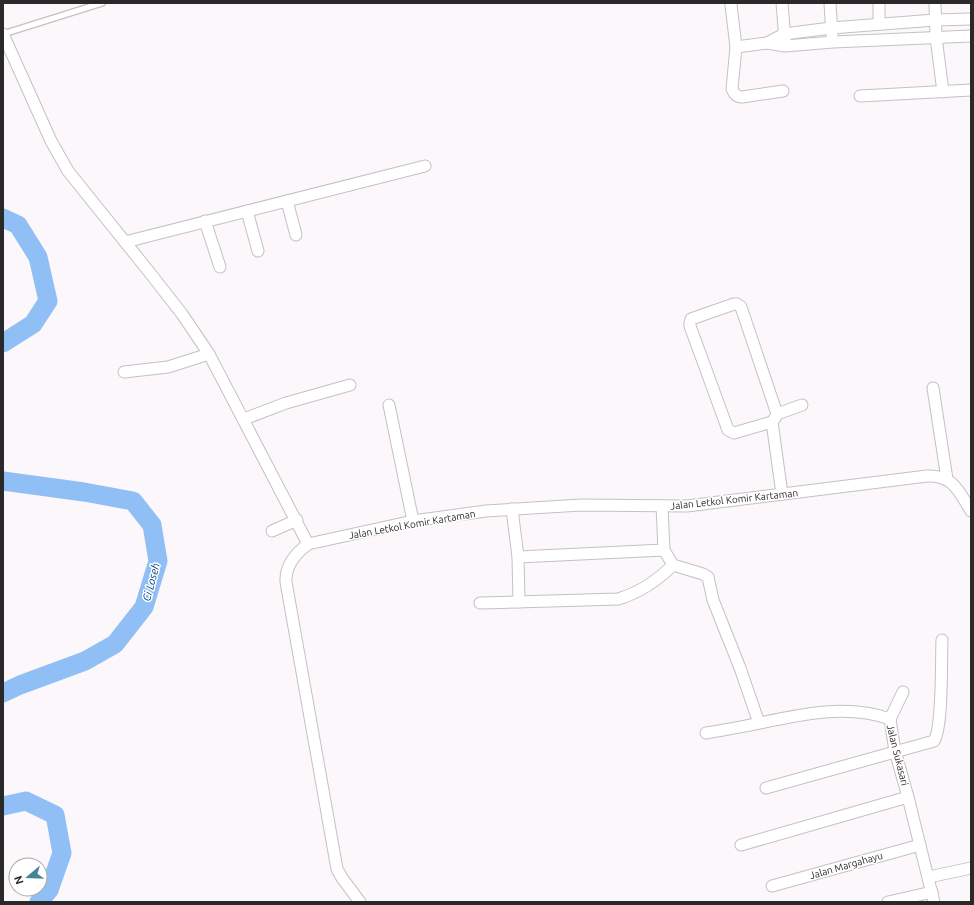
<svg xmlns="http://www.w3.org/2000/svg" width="974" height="905" font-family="Ubuntu,sans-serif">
	<rect width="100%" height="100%" fill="#fbf7fb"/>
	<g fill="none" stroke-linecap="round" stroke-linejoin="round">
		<!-- river -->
		<g stroke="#90bff5" stroke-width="19">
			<polyline points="3,218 18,225 38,257 48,301 33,324 3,343"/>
			<polyline points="3,481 84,492 133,501 152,525 158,561 144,607 115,644 85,661 20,685 3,693"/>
			<polyline points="3,806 26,801 55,815 62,853 49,890 39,902"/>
		</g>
		<defs>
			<polyline id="service" points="3,34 102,3"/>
			<g id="minor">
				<polyline points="782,3 785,40"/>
				<polyline points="830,3 832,35"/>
				<polyline points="879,3 879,24"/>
				<polyline points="935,3 936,37 943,92"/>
				<polyline points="731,5 736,47"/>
				<polyline points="3,34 51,141 68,171 150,273 182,314 209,354 308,544"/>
				<polyline points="767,43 784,34 831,28 935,20 971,19"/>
				<path d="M783,91L742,97C737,97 734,94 732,89L736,47L767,43L785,46L833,42L971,36"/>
				<polyline points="860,96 971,90"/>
				<polyline points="287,201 296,235"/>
				<polyline points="247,211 258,251"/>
				<polyline points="205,221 220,267"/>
				<polyline points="125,242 425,166"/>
				<polyline points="124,372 168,367 209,354"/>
				<polyline points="933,388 947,479"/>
				<polyline points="389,405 413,521"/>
				<polyline points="244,419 286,403 350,385"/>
				<polyline points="772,422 734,433 728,430 690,326 690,323 691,319 734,304 737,304 741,307 777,414"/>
				<polyline points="782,494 772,422 775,418 777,414 802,405"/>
				<polyline points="662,506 664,550 673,565 703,574 708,577 713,600 740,668 759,723"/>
				<polyline points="512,509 518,557 519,602"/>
				<polyline points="272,531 297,520"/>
				<polyline points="518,557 664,550"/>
				<path d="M480,603L618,599C638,593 658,580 673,565"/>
				<polyline points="890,719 903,692"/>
				<path d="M706,733C724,730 742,727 760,723C802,714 848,704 890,719L895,751L908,797L934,902"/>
				<path d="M766,788L934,741C943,727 941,661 942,640"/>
				<polyline points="741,845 908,797"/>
				<polyline points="929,877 971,868"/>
				<polyline points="772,886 920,845"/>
				<path d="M360,902L342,878L337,869L286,582C285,565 296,553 308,544L413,521L486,511L581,505L687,506L927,476C954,475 959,492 971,511"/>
				<polyline points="888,902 932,892"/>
			</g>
		</defs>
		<!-- service casing -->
		<use href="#service" stroke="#c5c0c4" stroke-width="8"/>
		<!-- minor casing -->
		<use href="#minor" stroke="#c5c0c4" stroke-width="13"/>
		<!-- service -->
		<use href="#service" stroke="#fff" stroke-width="5.5"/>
		<!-- minor -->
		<use href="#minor" stroke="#fff" stroke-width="11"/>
	</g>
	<g text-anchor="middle" stroke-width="3" stroke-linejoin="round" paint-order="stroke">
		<!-- street labels -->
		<g font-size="10" fill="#2a292a" stroke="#fff">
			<text transform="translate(734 499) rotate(-6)" y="4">Jalan Letkol Komir Kartaman</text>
			<text transform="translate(412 524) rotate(-10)" y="4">Jalan Letkol Komir Kartaman</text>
			<text transform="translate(898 755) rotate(76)" y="4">Jalan Sukasari</text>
			<text transform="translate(846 865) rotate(-16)" y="4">Jalan Margahayu</text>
		</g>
		<!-- water labels -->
		<g font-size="11" font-style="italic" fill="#00447f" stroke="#fff">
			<text transform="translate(151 582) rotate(-75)" y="4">Ci Loseh</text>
		</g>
	</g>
	<!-- border -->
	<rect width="974" height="905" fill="none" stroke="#2a292a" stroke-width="8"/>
	<!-- north arrow -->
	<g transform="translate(28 877) rotate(251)"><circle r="19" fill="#ffffff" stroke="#aaa9aa"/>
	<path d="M0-3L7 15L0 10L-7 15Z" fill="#428596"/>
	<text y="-6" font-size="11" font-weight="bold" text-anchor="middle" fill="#2a292a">N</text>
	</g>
</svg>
